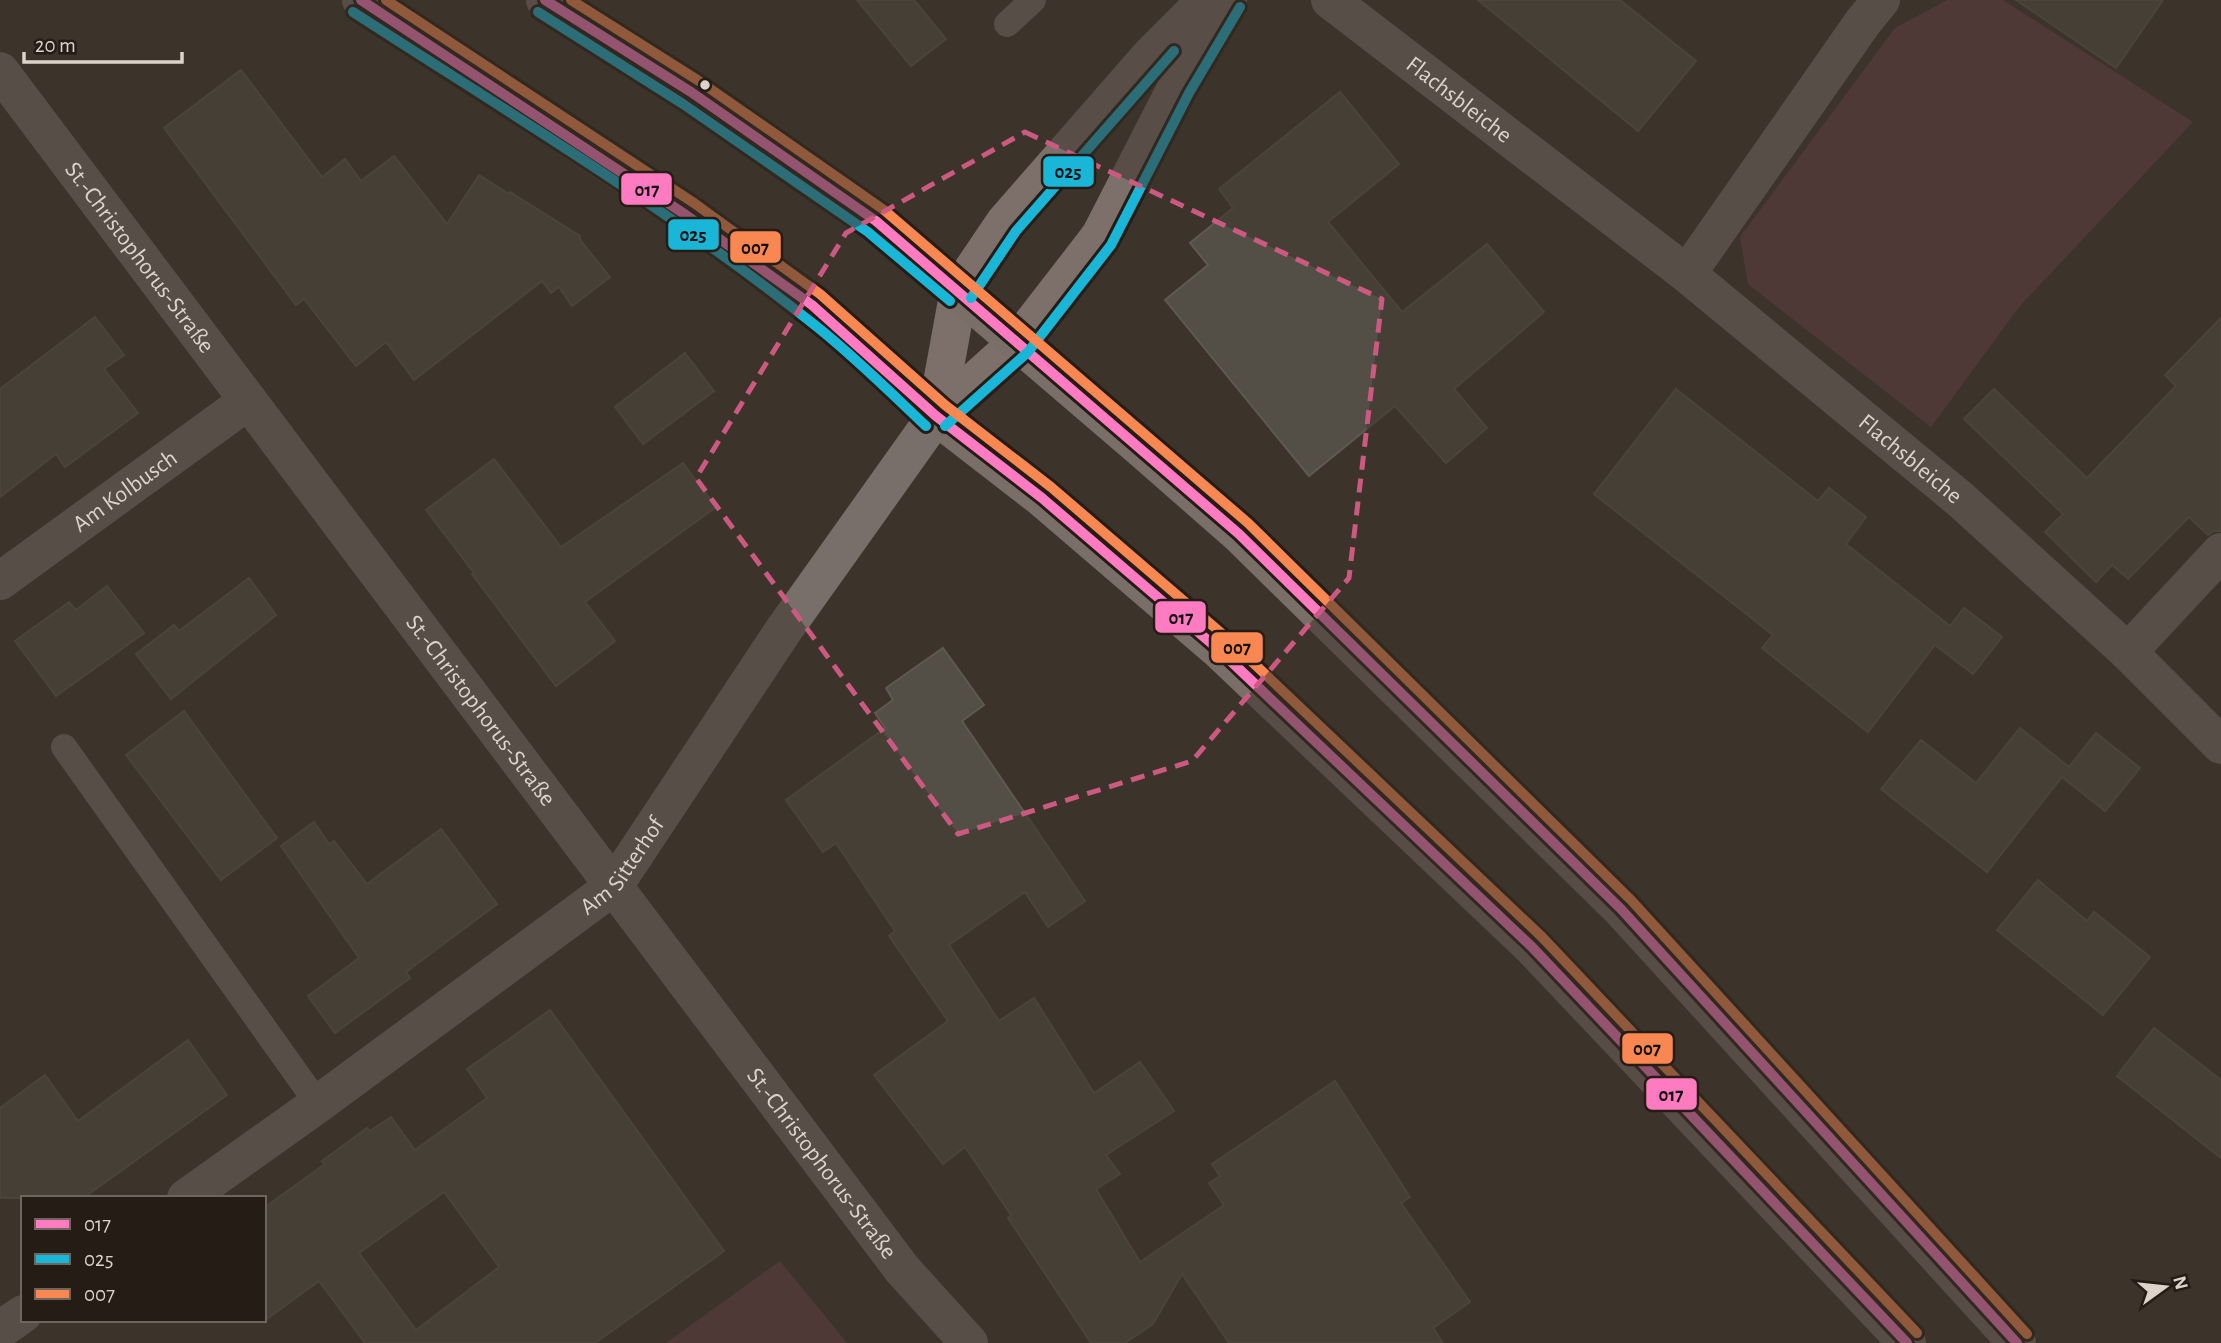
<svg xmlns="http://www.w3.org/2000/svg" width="2221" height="1343" font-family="'Alegreya Sans',sans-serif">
	<rect width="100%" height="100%" fill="#3c332a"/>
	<!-- green -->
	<g fill="#664147">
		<polygon points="1947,0 2003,0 2193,122 2019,307 1931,427 1748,284 1740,237 1895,28"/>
		<polygon points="780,1261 847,1343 666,1343"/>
	</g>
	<!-- building -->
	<g fill="#534e46" stroke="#5f5950" stroke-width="2" fill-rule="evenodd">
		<polygon points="857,0 914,0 946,39 911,66"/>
		<polygon points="1478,0 1620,0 1696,61 1638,131"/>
		<polygon points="2016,0 2163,0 2116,68"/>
		<polygon points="241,70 322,177 345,159 361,181 394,156 447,224 479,175 509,194 510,192 580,236 580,240 610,277 572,306 559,287 551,293 542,281 414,380 386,342 356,366 304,299 296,305 164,128"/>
		<polygon points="1340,92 1399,164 1328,222 1402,312 1487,244 1544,312 1454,389 1487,428 1446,463 1395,406 1309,476 1165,300 1208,265 1190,243 1233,208 1219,189"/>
		<polygon points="95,317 124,355 104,369 138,413 65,467 56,454 0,497 0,389"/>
		<polygon points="2221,318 2221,531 2214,531 2208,535 2189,517 2128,579 2112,565 2096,582 2045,532 2063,514 1964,419 1994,389 2087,478 2176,386 2165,375"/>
		<polygon points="685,353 714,391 643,444 615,407"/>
		<polygon points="1676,389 1818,501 1829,488 1866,517 1846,544 1950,626 1964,608 2002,637 1973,674 1935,645 1868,732 1762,648 1773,635 1594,494"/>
		<polygon points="494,459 561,547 683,463 716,507 585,602 615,641 556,686 472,574 474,573 426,510"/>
		<polygon points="249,578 276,615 171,699 136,654 174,625 179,631"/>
		<polygon points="107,586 144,633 56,696 15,641 69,602 76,610"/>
		<polygon points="943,648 984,705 962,721 1085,901 1048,927 1025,892 949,945 999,1021 1034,998 1094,1093 1140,1062 1174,1111 1106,1155 1120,1174 1096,1189 1140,1262 1224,1205 1209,1183 1220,1176 1212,1164 1335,1081 1410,1197 1401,1203 1470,1302 1433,1328 1443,1343 1229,1343 1182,1274 1153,1324 1125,1343 1091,1343 1008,1218 1011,1215 965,1147 943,1164 874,1075 948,1021 889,936 895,931 836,843 823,852 786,800 885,728 875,713 893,700 886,688"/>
		<polygon points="184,711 277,838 221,880 126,755"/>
		<polygon points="2020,728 2069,767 2096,733 2140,768 2105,811 2062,777 1987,872 1881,789 1921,740 1976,783"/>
		<polygon points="314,822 329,844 334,841 367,884 441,829 497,904 406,972 410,978 335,1033 308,996 359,958 281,846"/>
		<polygon points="2038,880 2087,921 2094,912 2150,957 2103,1015 1997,930"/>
		<path d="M550,1010L724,1251L595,1343H365L319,1281L264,1321V1208L325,1164L322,1161L367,1128L370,1131L391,1117L415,1150L487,1098L467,1069ZM444,1192L499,1267L416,1330L359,1253Z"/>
		<polygon points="2154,1028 2221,1080 2221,1158 2117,1076"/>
		<polygon points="188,1040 227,1095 83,1198 0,1198 0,1108 45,1075 78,1121"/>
	</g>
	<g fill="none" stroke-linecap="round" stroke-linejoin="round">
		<!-- lane -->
		<g stroke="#786f6b" stroke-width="26">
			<polyline points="1007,24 1033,0"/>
			<polyline points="64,747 318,1104"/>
		</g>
		<!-- street -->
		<g stroke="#786f6b" stroke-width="38">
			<path id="s1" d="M1330,0L1687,274L1961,500L2128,652L2221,745"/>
			<path id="s2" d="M0,71L902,1269L969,1343"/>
			<polyline points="1687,274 1863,22 1881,0"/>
			<path id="s3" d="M0,581L248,401"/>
			<polyline points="2128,652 2221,552"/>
			<path id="s4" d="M186,1198L318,1104L614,886L783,631L936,416"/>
			<polyline points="0,1330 23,1314"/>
		</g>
		<!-- secondary -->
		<g stroke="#7d706b" stroke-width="38">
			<polyline points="936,416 1018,342 1100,236 1177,86 1228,0"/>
			<polyline points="936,416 959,290 1005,222 1150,56 1206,0"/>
		</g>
		<!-- primary -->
		<g stroke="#7a6e69" stroke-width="38">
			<polyline points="361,0 686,215 812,305 936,416 1042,498 1218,649 1532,947 1907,1343"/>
			<polyline points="545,0 691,92 876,221 1141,448 1239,534 1621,909 2017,1343"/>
		</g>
		<defs>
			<g id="bus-1">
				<polyline points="361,0 686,215 812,305 936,416 1042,498 1218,649 1532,947 1907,1343"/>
				<polyline points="545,0 691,92 876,221 1239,534 1621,909 2017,1343"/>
			</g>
			<g id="bus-2">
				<path d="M353,12C509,113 671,210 816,326C855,357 890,392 926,426"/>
				<polyline points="538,12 683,104 868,232 950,301"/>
				<polyline points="971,298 1016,231 1174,51"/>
				<polyline points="945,426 1028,352 1111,245 1189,93 1240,7"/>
			</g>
			<g id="bus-3">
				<polyline points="386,0 694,203 820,294 945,405 1051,487 1227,638 1542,937 1917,1333"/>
				<polyline points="571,0 699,81 884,210 1248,523 1631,900 2027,1334"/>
			</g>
		</defs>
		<!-- bus-1 casing -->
		<use href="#bus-1" stroke="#241c15" stroke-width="16"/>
		<!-- bus-2 casing -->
		<use href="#bus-2" stroke="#241c15" stroke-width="16"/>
		<!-- bus-3 casing -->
		<use href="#bus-3" stroke="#241c15" stroke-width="16"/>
		<!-- bus-1 -->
		<use href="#bus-1" stroke="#fe7ac1" stroke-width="10"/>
		<!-- bus-2 -->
		<use href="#bus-2" stroke="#1ab6d8" stroke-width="10"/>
		<!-- bus-3 -->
		<use href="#bus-3" stroke="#f88751" stroke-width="10"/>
	</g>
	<!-- marked area -->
	<path d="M0 0H2221V1343H0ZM1025,132L1382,299L1349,578L1192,761L958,834L696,478L846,233Z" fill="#3c332a" fill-opacity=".55" fill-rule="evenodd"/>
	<path fill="none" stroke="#cc5982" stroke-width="5" stroke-dasharray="14 9" stroke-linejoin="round" d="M1025,132L1382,299L1349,578L1192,761L958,834L696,478L846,233Z"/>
	<!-- markers -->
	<circle fill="#ded3ca" stroke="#241c15" stroke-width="2.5" cx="705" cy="85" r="6"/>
	<g text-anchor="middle" stroke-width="6" stroke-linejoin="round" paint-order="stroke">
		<!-- street labels -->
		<g font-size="24" fill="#ded3ca" stroke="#241c15">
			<text dy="8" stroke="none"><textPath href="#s1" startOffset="163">Flachsbleiche</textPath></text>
			<text dy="8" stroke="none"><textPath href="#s2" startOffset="233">St.-Christophorus-Straße</textPath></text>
			<text dy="8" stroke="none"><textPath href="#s1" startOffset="740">Flachsbleiche</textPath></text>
			<text dy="8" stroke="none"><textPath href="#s3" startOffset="154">Am Kolbusch</textPath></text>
			<text dy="8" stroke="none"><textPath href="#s2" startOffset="800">St.-Christophorus-Straße</textPath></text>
			<text dy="8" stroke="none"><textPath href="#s4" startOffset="550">Am Sitterhof</textPath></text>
			<text dy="8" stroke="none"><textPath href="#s2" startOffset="1367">St.-Christophorus-Straße</textPath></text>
		</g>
	</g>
	<g stroke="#241c15" stroke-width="2.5">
		<rect x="1042" y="155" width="53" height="33" rx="7" fill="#1ab6d8"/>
		<rect x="620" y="172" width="53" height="34" rx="7" fill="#fe7ac1"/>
		<rect x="667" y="218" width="53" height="33" rx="7" fill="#1ab6d8"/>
		<rect x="729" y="230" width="53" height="34" rx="7" fill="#f88751"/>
		<rect x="1154" y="600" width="53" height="34" rx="7" fill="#fe7ac1"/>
		<rect x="1210" y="631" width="54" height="33" rx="7" fill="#f88751"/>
		<rect x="1621" y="1032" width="53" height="33" rx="7" fill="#f88751"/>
		<rect x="1645" y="1077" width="53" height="34" rx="7" fill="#fe7ac1"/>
	</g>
	<g font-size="19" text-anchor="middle" font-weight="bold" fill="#111">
		<text x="1068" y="178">025</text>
		<text x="647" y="196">017</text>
		<text x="693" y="241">025</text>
		<text x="755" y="254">007</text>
		<text x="1181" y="624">017</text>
		<text x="1237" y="654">007</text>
		<text x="1647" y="1055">007</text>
		<text x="1671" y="1101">017</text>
	</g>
	<!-- legend -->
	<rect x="21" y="1196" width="245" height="126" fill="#241c15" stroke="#6e655d" stroke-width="2"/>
	<rect x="35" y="1219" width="35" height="10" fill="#fe7ac1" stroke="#6e655d" stroke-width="2"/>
	<text x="84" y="1231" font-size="21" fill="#ded3ca">017</text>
	<rect x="35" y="1254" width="35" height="10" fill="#1ab6d8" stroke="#6e655d" stroke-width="2"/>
	<text x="84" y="1266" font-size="21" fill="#ded3ca">025</text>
	<rect x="35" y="1289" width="35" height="10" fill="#f88751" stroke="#6e655d" stroke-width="2"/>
	<text x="84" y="1301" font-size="21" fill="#ded3ca">007</text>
	<!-- north arrow -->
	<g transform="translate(2165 1287) rotate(75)" stroke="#241c15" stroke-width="5" paint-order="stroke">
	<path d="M0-5L12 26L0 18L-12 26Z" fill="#ded3ca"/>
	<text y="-10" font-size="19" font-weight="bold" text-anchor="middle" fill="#ded3ca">N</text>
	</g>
	<!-- scale -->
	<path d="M24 52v10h158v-10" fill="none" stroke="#ded3ca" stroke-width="3.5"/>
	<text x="35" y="52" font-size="21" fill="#ded3ca" stroke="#241c15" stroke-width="5" paint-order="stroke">20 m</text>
</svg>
